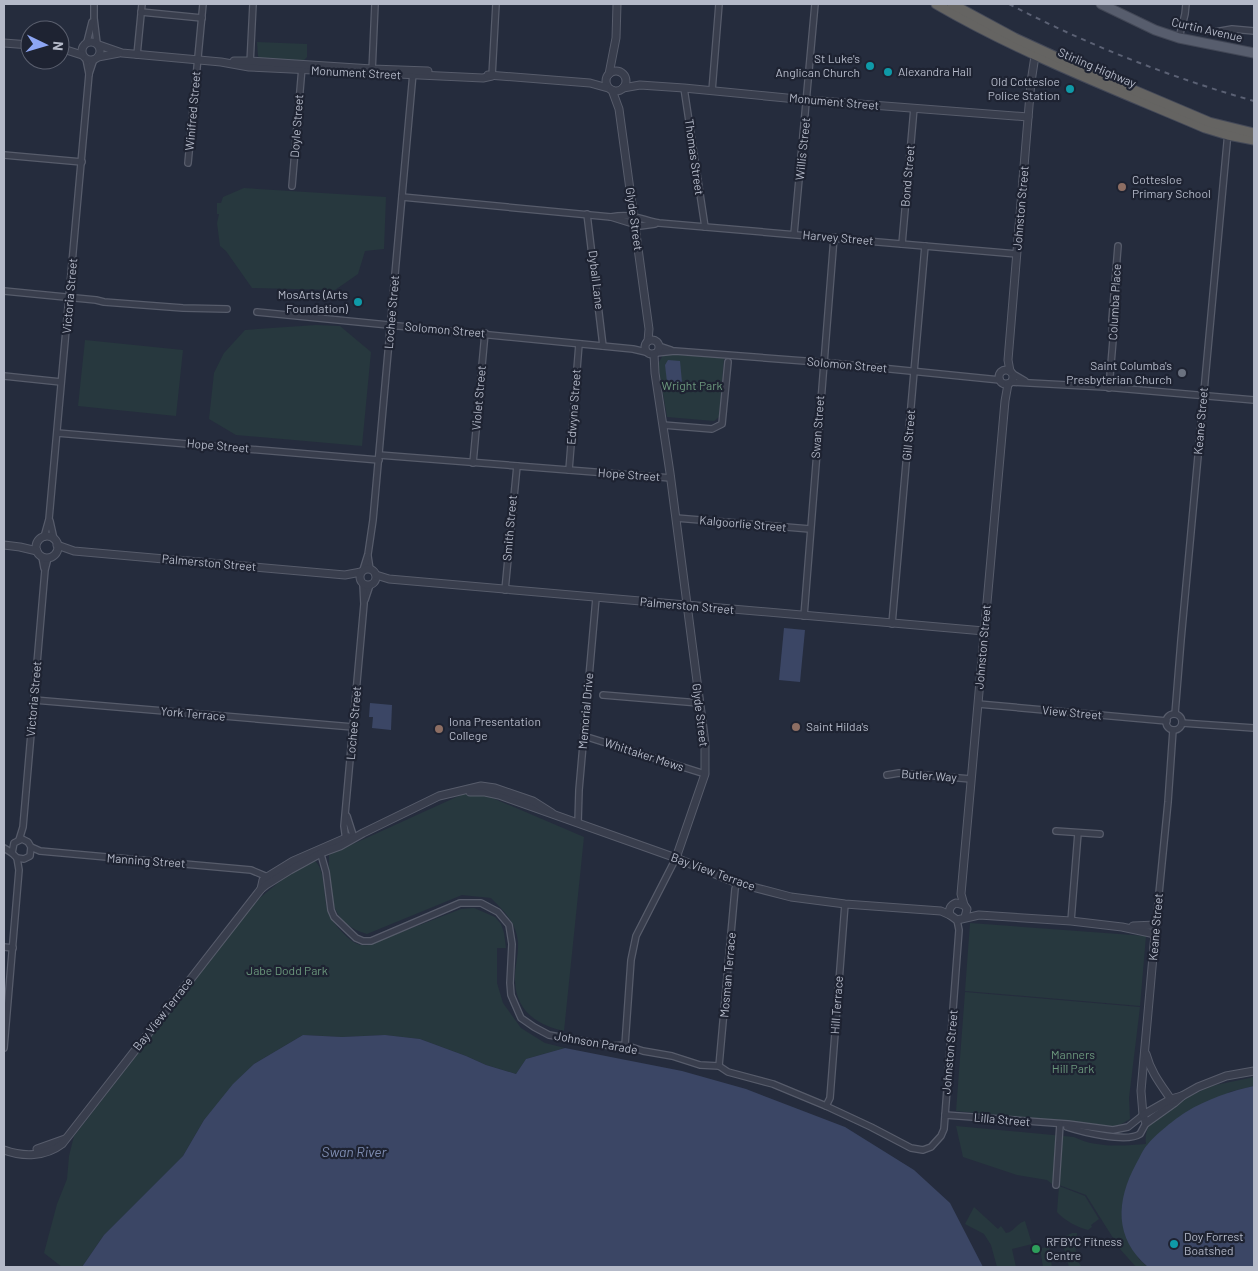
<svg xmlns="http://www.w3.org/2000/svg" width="1258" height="1271" font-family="Barlow,sans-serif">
	<rect width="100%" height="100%" fill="#252c3d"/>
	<!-- green -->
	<g fill="#27383e">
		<polygon points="257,42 307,44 307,57 303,61 261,59 258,56"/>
		<polygon points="244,188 386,197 384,249 365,251 358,274 335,290 252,288 226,251 220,246 217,223 219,214 217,214 217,203 221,203 223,197"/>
		<polygon points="316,325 340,326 371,352 362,446 236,435 209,419 214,373 224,353 245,330"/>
		<polygon points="85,340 183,350 176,416 78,406"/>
		<polygon points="670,354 724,358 719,417 714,421 667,417 658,364 663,355"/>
		<path d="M481,793L584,837L564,1031C537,1025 516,1011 515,981C514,968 519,955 518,942C516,922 504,911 491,898L462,895L367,934C328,923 328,890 329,855L463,794Z"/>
		<path d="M314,860C326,869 323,897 328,912C331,921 340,930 347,937C354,943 359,946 368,945L461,909L474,908L495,917L501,924L504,933L506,948H497V983L503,1003L521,1028L545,1043L565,1048L526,1059L516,1074L486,1065L466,1056L420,1039L385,1035L342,1037L303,1035L254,1064L204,1120L183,1156L104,1235L82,1267H62L44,1253L57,1204L67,1179L69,1156L74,1136L256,901L289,874Z"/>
		<polygon points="970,923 1146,936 1140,1006 965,991"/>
		<polygon points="965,992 1140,1007 1129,1098 1130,1119 1113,1129 1063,1122 956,1111"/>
		<path d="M1254,1077V1086L1229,1092L1136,1254L1139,1259L1148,1267H1136L1120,1249L1086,1195L1059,1185L1052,1184L1047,1180L1017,1175L963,1157L956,1126L1074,1137C1096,1148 1122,1146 1146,1144C1145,1138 1146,1131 1149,1126C1158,1111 1199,1090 1216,1085C1228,1082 1242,1080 1254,1077Z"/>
		<path d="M1059,1186L1085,1196L1099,1219L1091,1225L1092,1227L1088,1230C1077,1227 1065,1221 1057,1212Z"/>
		<path d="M974,1207L998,1229L1001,1226L1006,1233C1014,1232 1017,1223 1025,1221L1032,1244L1012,1249L1016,1267H997L991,1245L984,1234L965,1224Z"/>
		<path d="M1072,1233H1077C1076,1246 1073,1257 1082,1267H1069L1063,1244L1066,1236Z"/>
		<polygon points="1049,1247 1052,1267 1043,1267 1040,1248"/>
	</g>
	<!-- water -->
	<g fill="#3b4665">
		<polygon points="668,360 680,361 682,382 667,382 665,365"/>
		<polygon points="784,628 805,630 800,682 779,680"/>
		<polygon points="370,703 392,705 391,730 372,728 373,717 369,717"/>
		<polygon points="303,1035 342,1037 385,1035 420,1039 466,1056 486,1065 516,1074 526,1059 565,1048 682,1071 746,1089 845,1127 914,1170 950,1203 983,1267 82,1267 104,1235 183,1156 204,1120 233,1084 254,1064"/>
		<path d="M1254,1086V1267H1148C1114,1238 1116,1201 1136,1164C1140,1157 1143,1149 1148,1144C1155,1135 1176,1118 1186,1112C1207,1099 1231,1091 1254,1086Z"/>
	</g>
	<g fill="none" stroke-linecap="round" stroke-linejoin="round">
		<defs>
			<g id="minor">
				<polyline points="94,4 94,18 97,43"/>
				<polyline points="141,12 202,18"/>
				<polyline points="1215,32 1232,29 1254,31"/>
				<polyline points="1179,38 1185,14 1186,4"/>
				<polyline points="87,42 92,22"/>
				<polyline points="137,55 142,4"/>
				<polyline points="86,59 89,74"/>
				<polyline points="250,64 253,4"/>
				<polyline points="372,72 375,4"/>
				<polyline points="492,76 496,4"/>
				<polyline points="684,88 705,227"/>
				<polyline points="712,91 719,4"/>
				<polyline points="4,155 82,162"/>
				<polyline points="188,163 203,4"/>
				<polyline points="292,186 302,67"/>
				<polyline points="402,197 611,217 640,226 655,224"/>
				<polyline points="587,214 603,346"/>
				<path d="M611,217C632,213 639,219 659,223L1017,254"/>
				<polyline points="794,234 815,4"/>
				<polyline points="902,244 914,108"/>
				<polyline points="4,291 96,300 104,302 183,308 227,309"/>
				<polyline points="257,312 633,349 646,352"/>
				<polyline points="659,346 671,350"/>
				<polyline points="656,353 675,351 831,363 1000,380"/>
				<polyline points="1013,374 1025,381"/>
				<polyline points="4,376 61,382"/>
				<polyline points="1011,382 1105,387 1254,400"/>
				<polyline points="1109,388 1113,340 1112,320 1118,246"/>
				<polyline points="663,425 712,429 722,424 728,362"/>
				<polyline points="57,433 379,460"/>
				<polyline points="379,455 671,478"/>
				<polyline points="473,463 485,333"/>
				<polyline points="569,470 579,344"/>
				<polyline points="676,518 810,529"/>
				<polyline points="50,521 54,539"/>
				<polyline points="44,537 49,519 89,74 94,59"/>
				<polyline points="368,556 370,569"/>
				<polyline points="42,557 44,568"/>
				<polyline points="363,570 368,554 373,520 413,73"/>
				<polyline points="505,590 517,466"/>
				<polyline points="365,600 370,585"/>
				<polyline points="804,616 834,237"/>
				<polyline points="892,624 925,246"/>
				<polyline points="603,695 699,703"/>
				<polyline points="34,700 353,727"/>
				<polyline points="978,704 1167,721"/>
				<polyline points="1175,714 1181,640 1228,132"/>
				<circle cx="1174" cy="722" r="8"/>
				<polyline points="1182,723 1254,728"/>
				<polyline points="584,736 705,774"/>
				<polyline points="887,775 899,773 971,779"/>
				<polyline points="347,816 354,838"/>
				<polyline points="578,823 579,790 596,598"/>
				<polyline points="1056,831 1100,834"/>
				<polyline points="19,840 23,827 45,570 48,558"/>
				<polyline points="346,841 344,826 364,604 363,584"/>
				<polyline points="31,847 30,856 24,859 17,858 12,853 14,843 22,839 28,842 31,847 40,851 251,870 270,878"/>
				<polyline points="4,848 12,853"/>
				<polyline points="320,851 326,872 331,910 334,917 356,938 363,941 371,941 460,903 481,903 498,912 509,925 512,944 510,983 511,995 521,1018 534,1027 549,1035 611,1046 625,1045 643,1051 672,1056 700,1065 719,1066 728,1072 773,1084 826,1106 871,1127 911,1148 923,1150 931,1147 941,1136 944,1129 959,930 957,920"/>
				<polyline points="1071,921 1078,833"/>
				<polyline points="1155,934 1168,802 1173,730"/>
				<polyline points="4,947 13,948"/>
				<polyline points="625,1045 631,960 636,936 676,858"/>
				<polyline points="4,1048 19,870 17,858"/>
				<polyline points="719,1066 735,889 737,883"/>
				<polyline points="826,1106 830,1098 845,904"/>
				<polyline points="945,1115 1068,1124 1113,1130 1128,1127 1143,1115"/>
				<path d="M1067,1127C1082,1132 1127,1143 1140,1134L1146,1123"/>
				<polyline points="1056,1185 1060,1124"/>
			</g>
			<g id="tertiary">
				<circle cx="91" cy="51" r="9"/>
				<polyline points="4,43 30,45"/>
				<polyline points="99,45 122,53 221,62 249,67 483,78 492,76"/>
				<polyline points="60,48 82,55"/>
				<polyline points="98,57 119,53"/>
				<polyline points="234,61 250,61 372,69 428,71"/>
				<circle cx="616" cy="81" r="10"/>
				<polyline points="609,74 616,38 617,4"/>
				<polyline points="488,75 590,83 608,88"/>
				<polyline points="623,88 640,85 684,88 807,100 1028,117"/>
				<polyline points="612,90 619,109 649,329 648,341"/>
				<circle cx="652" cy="347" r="7"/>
				<polyline points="654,354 655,373 670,473 705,743 705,774 676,858"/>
				<circle cx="1006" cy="377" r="7"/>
				<polyline points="1010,371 1008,360 1031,82 1035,56"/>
				<circle cx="47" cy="547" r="11"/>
				<polyline points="4,545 20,547 37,551"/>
				<polyline points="57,545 74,551 345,575 361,572"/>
				<circle cx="368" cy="577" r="8"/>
				<polyline points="376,575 389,579 984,631"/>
				<polyline points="470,792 485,792 499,795 676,858 737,883 791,897 845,904 941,911 950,915"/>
				<polyline points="261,889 263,880 267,877 293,861 348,837"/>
				<polyline points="964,905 961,894 1005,401 1008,384"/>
				<path d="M965,917L967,909L964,905L956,903C951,905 948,909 950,915L957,920L979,915L1071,921L1122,927L1155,934L1141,1091L1143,1115L1146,1123L1174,1103L1182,1096"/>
				<polyline points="1133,926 1156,925"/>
				<path d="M1146,1054C1151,1073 1162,1086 1172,1101"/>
				<polyline points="1143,1115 1171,1099 1182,1096 1198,1087 1226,1076 1254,1071"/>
				<polyline points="37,1149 65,1139"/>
				<path d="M4,1150C23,1157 45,1157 62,1144L261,889L266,885L290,870L321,853L340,846L363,833L439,796L481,786L495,788L533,801L552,813"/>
			</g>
			<polyline id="primary" points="1101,4 1155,30 1179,38 1254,53"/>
			<g id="trunk">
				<path d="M936,4C1022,54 1114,89 1205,128L1228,135L1254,140"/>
				<polyline points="952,4 1015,38 1063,60 1209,122 1254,133"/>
			</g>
		</defs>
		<!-- minor casing -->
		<use href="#minor" stroke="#575c6b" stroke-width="8"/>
		<!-- tertiary casing -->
		<use href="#tertiary" stroke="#575c6b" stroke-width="9"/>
		<!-- primary casing -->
		<use href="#primary" stroke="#424756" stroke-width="11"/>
		<!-- trunk casing -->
		<use href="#trunk" stroke="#444958" stroke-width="11"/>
		<!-- minor -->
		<use href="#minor" stroke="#393e4d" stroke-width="5.5"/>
		<!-- tertiary -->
		<use href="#tertiary" stroke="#393e4d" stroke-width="7"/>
		<!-- primary -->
		<use href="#primary" stroke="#575d6d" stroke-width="9"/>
		<!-- trunk -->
		<use href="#trunk" stroke="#656462" stroke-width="9"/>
		<!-- rail -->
		<path stroke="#5b6174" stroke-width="2" stroke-dasharray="5 5" stroke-linecap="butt" d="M1009,4C1088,45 1169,77 1254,101"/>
	</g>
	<!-- markers -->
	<g fill="#0f9aa8" stroke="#1e2332" stroke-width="2">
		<circle cx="870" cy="66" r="5"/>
		<circle cx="888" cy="72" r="5"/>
		<circle cx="1070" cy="89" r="5"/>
		<circle cx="358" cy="302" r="5"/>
		<circle cx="1174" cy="1244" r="5"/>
	</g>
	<g fill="#8d6e63" stroke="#1e2332" stroke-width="2">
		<circle cx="1122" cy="187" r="5"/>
		<circle cx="796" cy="727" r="5"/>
		<circle cx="439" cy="729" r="5"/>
	</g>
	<circle fill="#6b7280" stroke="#1e2332" stroke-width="2" cx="1182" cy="373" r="5"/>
	<circle fill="#2e9e5b" stroke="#1e2332" stroke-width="2" cx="1036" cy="1249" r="5"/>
	<g text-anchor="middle" stroke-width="4.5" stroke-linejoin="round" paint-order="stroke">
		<!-- street labels -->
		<g font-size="12" fill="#b4b9c8" stroke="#1e2332">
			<text transform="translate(1207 30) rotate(13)" y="4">Curtin Avenue</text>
			<text transform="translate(1097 68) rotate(23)" y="4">Stirling Highway</text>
			<text transform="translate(356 73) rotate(3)" y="4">Monument Street</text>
			<text transform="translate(834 102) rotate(5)" y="4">Monument Street</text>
			<text transform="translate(193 111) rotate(-85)" y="4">Winifred Street</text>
			<text transform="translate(297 126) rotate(-86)" y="4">Doyle Street</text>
			<text transform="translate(803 149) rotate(-84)" y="4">Willis Street</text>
			<text transform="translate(694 157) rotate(82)" y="4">Thomas Street</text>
			<text transform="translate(908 176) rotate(-85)" y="4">Bond Street</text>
			<text transform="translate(1021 208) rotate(-85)" y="4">Johnston Street</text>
			<text transform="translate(634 219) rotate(82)" y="4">Glyde Street</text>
			<text transform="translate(838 238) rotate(5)" y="4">Harvey Street</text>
			<text transform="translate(596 280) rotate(83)" y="4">Dyball Lane</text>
			<text transform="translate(70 296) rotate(-85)" y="4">Victoria Street</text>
			<text transform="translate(1115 302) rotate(-87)" y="4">Columba Place</text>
			<text transform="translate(392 312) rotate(-85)" y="4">Lochee Street</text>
			<text transform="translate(445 330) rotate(5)" y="4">Solomon Street</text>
			<text transform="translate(847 365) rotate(5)" y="4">Solomon Street</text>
			<text transform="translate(479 398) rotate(-85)" y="4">Violet Street</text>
			<text transform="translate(574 407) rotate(-86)" y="4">Edwyna Street</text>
			<text transform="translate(1201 421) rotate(-85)" y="4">Keane Street</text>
			<text transform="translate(818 427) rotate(-86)" y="4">Swan Street</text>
			<text transform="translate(909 435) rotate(-85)" y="4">Gill Street</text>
			<text transform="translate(218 446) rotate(5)" y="4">Hope Street</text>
			<text transform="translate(629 475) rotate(4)" y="4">Hope Street</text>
			<text transform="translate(743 524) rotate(5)" y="4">Kalgoorlie Street</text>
			<text transform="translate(510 528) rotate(-85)" y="4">Smith Street</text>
			<text transform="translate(209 563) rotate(5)" y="4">Palmerston Street</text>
			<text transform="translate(687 606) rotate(5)" y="4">Palmerston Street</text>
			<text transform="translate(983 647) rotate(-85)" y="4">Johnston Street</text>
			<text transform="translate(34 699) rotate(-85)" y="4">Victoria Street</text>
			<text transform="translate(586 711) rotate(-85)" y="4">Memorial Drive</text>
			<text transform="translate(1072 713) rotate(5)" y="4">View Street</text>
			<text transform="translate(193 714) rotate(5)" y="4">York Terrace</text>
			<text transform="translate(700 715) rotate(83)" y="4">Glyde Street</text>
			<text transform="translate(354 723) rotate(-85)" y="4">Lochee Street</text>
			<text transform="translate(644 755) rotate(18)" y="4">Whittaker Mews</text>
			<text transform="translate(929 776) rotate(4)" y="4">Butler Way</text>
			<text transform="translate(146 861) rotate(4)" y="4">Manning Street</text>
			<text transform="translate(713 872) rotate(20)" y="4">Bay View Terrace</text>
			<text transform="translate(1156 927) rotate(-85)" y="4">Keane Street</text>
			<text transform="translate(728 975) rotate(-85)" y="4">Mosman Terrace</text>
			<text transform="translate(837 1005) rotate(-86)" y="4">Hill Terrace</text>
			<text transform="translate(163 1014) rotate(-52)" y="4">Bay View Terrace</text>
			<text transform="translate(596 1043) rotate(10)" y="4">Johnson Parade</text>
			<text transform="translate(950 1052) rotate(-85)" y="4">Johnston Street</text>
			<text transform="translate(1002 1120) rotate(5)" y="4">Lilla Street</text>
		</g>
		<!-- poi labels -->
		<g font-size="12" fill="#b4b9c8" stroke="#1e2332" text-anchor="start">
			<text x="860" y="63" text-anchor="end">St Luke's<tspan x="860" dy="14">Anglican Church</tspan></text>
			<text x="898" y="76">Alexandra Hall</text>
			<text x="1060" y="86" text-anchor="end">Old Cottesloe<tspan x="1060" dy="14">Police Station</tspan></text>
			<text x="1132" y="184">Cottesloe<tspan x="1132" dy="14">Primary School</tspan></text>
			<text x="348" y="299" text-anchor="end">MosArts (Arts<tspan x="348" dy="14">Foundation)</tspan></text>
			<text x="1172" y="370" text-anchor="end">Saint Columba's<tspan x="1172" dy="14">Presbyterian Church</tspan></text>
			<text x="449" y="726">Iona Presentation<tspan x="449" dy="14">College</tspan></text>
			<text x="806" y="731">Saint Hilda's</text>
			<text x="1184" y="1241">Doy Forrest<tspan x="1184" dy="14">Boatshed</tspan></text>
			<text x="1046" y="1246">RFBYC Fitness<tspan x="1046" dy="14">Centre</tspan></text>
		</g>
		<!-- park labels -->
		<g font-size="12" fill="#6c987d" stroke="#1e2332">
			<text x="692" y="390">Wright Park</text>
			<text x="287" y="975">Jabe Dodd Park</text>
			<text x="1073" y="1059">Manners<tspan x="1073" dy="14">Hill Park</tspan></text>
		</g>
		<!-- water labels -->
		<g font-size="14" font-style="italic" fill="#7d8baf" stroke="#1e2332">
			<text x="354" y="1157">Swan River</text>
		</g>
	</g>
	<!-- border -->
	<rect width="1258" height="1271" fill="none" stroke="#b4b9c8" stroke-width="10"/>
	<!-- north arrow -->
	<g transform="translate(45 45) rotate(95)"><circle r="24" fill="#1e2332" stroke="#5a5f6e"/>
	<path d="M0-4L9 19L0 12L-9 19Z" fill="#8da6f4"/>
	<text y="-8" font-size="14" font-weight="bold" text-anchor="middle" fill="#b4b9c8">N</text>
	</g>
</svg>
